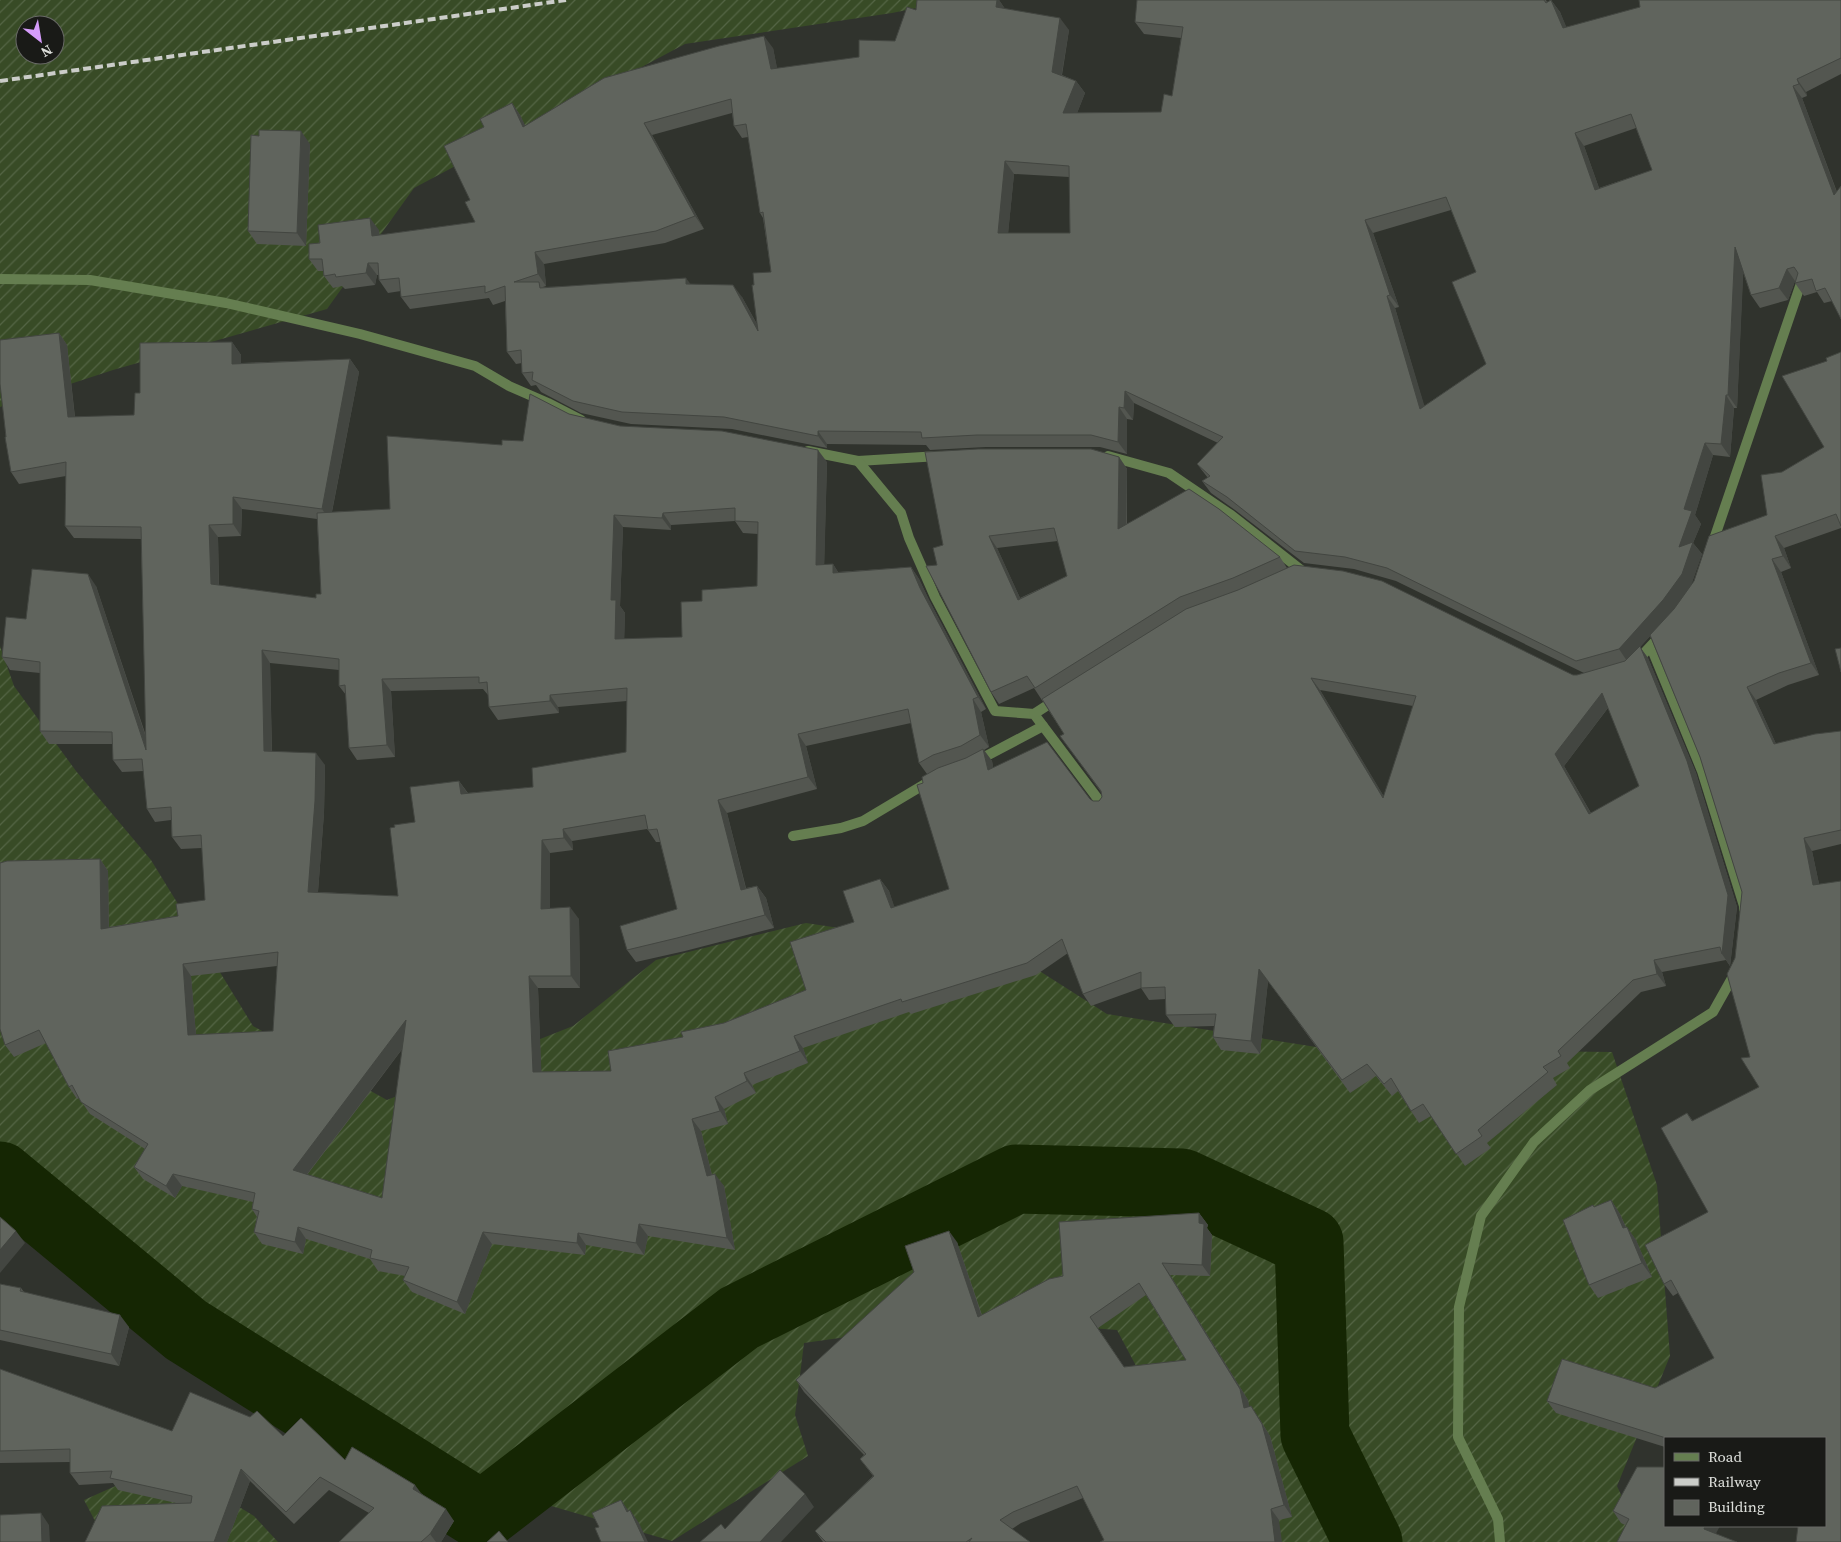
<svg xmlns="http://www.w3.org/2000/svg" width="1841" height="1542" font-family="'Source Serif 4',serif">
	<defs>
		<pattern id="garden-furrows" width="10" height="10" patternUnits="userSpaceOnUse" patternTransform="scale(1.25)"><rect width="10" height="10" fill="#384b26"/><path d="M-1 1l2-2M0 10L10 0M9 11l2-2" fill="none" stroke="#546545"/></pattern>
	</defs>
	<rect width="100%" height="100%" fill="#30332d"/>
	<!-- garden -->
	<g fill="url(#garden-furrows)" fill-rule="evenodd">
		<path d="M0,0H956L892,13L685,44L414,188L327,309L113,370L0,407ZM25,25H55V55H25Z"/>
		<polygon points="0,646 14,686 76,771 151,860 253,1026 387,1100 573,1026 656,960 806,923 1013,954 1107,1014 1329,1049 1612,1052 1657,1185 1670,1356 1617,1486 1643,1542 1201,1542 1135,1364 1117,1330 975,1319 804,1343 795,1415 808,1456 672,1541 265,1423 0,1192"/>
		<polygon points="167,1463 254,1516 278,1542 106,1542 84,1500"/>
	</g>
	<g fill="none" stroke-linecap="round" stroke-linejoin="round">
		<!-- river -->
		<polyline stroke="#152603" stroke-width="69" points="0,1176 186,1330 482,1516 739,1318 1016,1179 1182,1183 1309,1242 1315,1435 1368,1542"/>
		<!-- minor -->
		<g stroke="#657e50" stroke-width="10">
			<polyline points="0,279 90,280 226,303 360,334 475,366 509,386 548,403 581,420"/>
			<polyline points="808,451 858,461 939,456"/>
			<polyline points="1108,456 1169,473 1231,515 1301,570"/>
			<polyline points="858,461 901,513 909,538 935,597 995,711 1034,714 1104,807"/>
			<polyline points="1712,545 1800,286"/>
			<polyline points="1651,647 1702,771 1744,906 1744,909"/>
			<polyline points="1635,663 1661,635"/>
			<polyline points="1034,714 1057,699"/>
			<polyline points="975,762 1043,726"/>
			<polyline points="793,836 841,828 863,821 930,781"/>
			<polyline points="1500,1542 1498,1519 1458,1437 1459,1307 1481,1216 1534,1142 1590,1090 1713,1012 1736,971"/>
		</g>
		<!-- rail -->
		<polyline stroke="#cbcdc9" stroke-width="4" stroke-dasharray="8 4" stroke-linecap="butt" points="0,81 566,0"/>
	</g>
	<!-- wall -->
	<g fill="#535650" fill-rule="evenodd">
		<path d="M917,0H999L1005,9L1069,30L1062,75L1076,81L1085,93L1077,113L1161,112L1172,96L1181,38L1144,34L1135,22L1546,0L1547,2L1551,0L1560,12L1566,27L1841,0V74L1806,92L1807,96L1802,98L1837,192L1832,301L1824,303L1817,292L1804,296L1795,283L1796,281H1795L1788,300L1760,308L1751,295L1743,272L1737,408H1734L1730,457L1713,455L1695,515L1701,524L1693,543L1702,554L1691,585L1767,515L1782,472L1824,447L1827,361L1841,352V528L1784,548L1791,568L1781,572L1819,675L1788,685L1756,700L1776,744L1841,731V844L1812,851L1819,884L1825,1438H1665V1447L1556,1413L1547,1401L1655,1388L1714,1358L1678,1293L1673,1296L1664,1284L1708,1212L1687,1113L1693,1121L1759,1087L1750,1057L1735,958L1742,892L1700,757L1650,636L1640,647L1648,658L1696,773L1737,907L1730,966L1726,960L1662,972L1666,986L1641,992L1567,1063L1570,1068L1553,1078L1557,1085L1487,1143L1491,1148L1465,1166L1431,1116L1419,1123L1411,1111L1398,1091L1392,1096L1376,1076L1350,1093L1268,981L1260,1054L1221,1050L1213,1037L1214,1026L1175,1027L1166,1015V999L1149,1000L1141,988L1091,1006L1083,994L1068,953L1036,975L911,1014L909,1012L803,1048L808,1063L752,1085L756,1093L724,1109L728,1124L701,1131L712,1175L724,1186L735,1250L648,1236L644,1255L586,1245L585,1255L492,1244L465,1314L412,1292L403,1280L405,1276L378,1271L370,1259L306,1239L303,1254L262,1244L254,1232L257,1217L252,1209L253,1202L182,1186L175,1198L143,1179L134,1167L145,1149L90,1114L79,1098L77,1099L69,1087L46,1043L14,1057L5,1045L100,859L108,871L109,927L178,916L205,900L202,848L181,849L172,837L171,820L155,822L147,809L144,771L122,772L113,760V744H49L40,731V673L10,670L2,657L26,619L96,586L146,736L141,539L74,538L65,526L66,476L19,484L11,472L6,437L59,333L67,345L75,417L134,415L140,393L232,342L241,355V363L350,359L359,372L332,512L390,509L502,445L523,441L569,414L620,426L827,462L824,565L833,564L838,572L911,567L919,579L929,600L986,709L981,712L989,747L984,750L992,761L993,767L1090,799L1093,801H1099L1102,797L1101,792L1060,736L1064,734L1034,688L999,704L991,692L937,565L943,545L1119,457L1127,469V524L1280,557L1287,568L1573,675H1577L1584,673L1396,581L1354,569L1304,563L1235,510L1211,493L1202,481L1208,478L1197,464L1218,443L1134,403L1133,420L1127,419V454L1100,447H986L930,450L926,445L827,444V448L732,429L631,424L581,413L541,392L536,385L531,386L522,373V363L516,364L507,352L505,301L493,305L489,298L410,309L401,297V291L388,293L379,280V275H377L375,285L345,289L342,286L333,288L324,276L323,271H318L309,259L320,243L379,230V235L475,222L470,200L484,127L512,103L520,115L525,126L773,48L777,69L859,57L895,41L916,10ZM732,113L734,126L742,138L748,137L760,213L763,218L771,272L754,285L758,326L742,297L691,284L543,287L546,286L544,264L665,243L704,229L652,135ZM1636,128L1652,170L1599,188L1584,146ZM1014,174L1069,177L1070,233H1008ZM1451,210L1476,272L1486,364L1424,406L1395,308L1399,307L1373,233ZM242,509L317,519L321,594L316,598L219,585L218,537L241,536ZM735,521L743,533L758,534L757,586L702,601L682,637L624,639L625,613L620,606L623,527L671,530V525ZM1058,541L1067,576L1020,598L997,548ZM270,663L339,670V686L346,695L349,748L357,760L395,757L391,691L483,689L488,695L489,707L498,720L559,713L558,707L627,701L626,752L533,787L468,793L459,781L415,822L398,896L318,892L324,813L325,765L272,752ZM1320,690L1413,706L1384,797ZM1608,708L1639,786L1591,813L1564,766ZM911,723L919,763L927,774L923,783L949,889L894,907L889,891L880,879L854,922L806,990L724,1023L683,1037L611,1071L541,1072L538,988H580L579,919L550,908V853L573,850L572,841L647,829L648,830L656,842H660L677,909L627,950L636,962L685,951L774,928L766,898L757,886L746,888L727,813L817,789L806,746ZM277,966L273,1031L196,1035L191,976ZM403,1048L382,1198L307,1175L364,1100Z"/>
		<polygon points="259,136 310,144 306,246 257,244 248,231"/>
		<polygon points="1611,1200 1620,1214 1626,1227 1636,1240 1652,1277 1598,1298 1589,1285 1593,1205 1594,1207"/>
		<path d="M1199,1213L1208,1225L1207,1228L1212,1235L1210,1276L1170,1275L1248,1400L1249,1407L1259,1418L1270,1436L1292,1517L1279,1520L1104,1540L1083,1498L1021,1523L1012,1529L1030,1542H823L815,1531L873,1476L860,1459L864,1455L804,1392L796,1380L957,1242L982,1315ZM1146,1295L1186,1360L1124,1367L1098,1328Z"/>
		<polygon points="0,1284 21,1288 24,1292 129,1327 119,1366 0,1340"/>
		<polygon points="0,1369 172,1431 283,1436 345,1460 422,1494 454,1521 441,1542 339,1542 369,1513 329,1490 294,1524 250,1481 227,1542 85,1542 176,1503 118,1490 113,1483 79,1485 70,1473 70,1462 0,1463"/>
		<polygon points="1665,1467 1625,1525 1621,1523 1613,1511"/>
	</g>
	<!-- shaded-wall -->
	<g fill="#434641">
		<polygon points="997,0 999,0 1006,10 996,7"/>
		<polygon points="1551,0 1560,12 1572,40 1563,28"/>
		<polygon points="1060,18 1069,30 1060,84 1052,72"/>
		<polygon points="764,36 773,48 780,82 771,69"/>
		<polygon points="1797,79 1806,92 1807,96 1799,84"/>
		<polygon points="1076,81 1085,93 1072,126 1063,113"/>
		<polygon points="1793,86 1802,98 1841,204 1834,195"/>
		<polygon points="512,103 520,115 532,139 523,127"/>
		<polygon points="644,123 652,135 704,229 695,216"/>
		<polygon points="301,131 310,144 306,246 297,233"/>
		<polygon points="1575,133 1584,146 1604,202 1595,190"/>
		<polygon points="1005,161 1014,174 1007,245 998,233"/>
		<polygon points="370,218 379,230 381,248 372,236"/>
		<polygon points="1365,220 1373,233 1399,307 1390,295"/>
		<polygon points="1735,247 1744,259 1737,408 1728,395"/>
		<polygon points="535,252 544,264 546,286 538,274"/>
		<polygon points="368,263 377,275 375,285 366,273"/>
		<polygon points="1787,269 1795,281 1788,300 1779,288"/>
		<polygon points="686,278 695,290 686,284"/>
		<polygon points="733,285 742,297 767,343 758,331"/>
		<polygon points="1387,296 1395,308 1429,421 1420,409"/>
		<polygon points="59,333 67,345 76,429 68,417"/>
		<polygon points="232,342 241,355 241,376 232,364"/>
		<polygon points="350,359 359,372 330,521 322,509"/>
		<polygon points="1125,391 1134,403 1133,420 1124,408"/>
		<polygon points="1726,395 1734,408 1730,457 1721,444"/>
		<polygon points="1119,407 1127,419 1127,454 1118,442"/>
		<polygon points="818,431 827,444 827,448 818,436"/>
		<polygon points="1705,443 1713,455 1695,515 1701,524 1693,543 1702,554 1691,586 1672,613 1640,647 1648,658 1696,773 1737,907 1730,966 1722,954 1627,661 1619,649 1679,547 1684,509"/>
		<polygon points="818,450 827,462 824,577 816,565"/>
		<polygon points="1119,457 1127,469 1126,541 1118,529"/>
		<polygon points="233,497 242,509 241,536 233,524"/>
		<polygon points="663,513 671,525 671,530 662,518"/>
		<polygon points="614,515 623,527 620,606 625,613 624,652 615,639 611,600"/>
		<polygon points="209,525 218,537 219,597 211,584"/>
		<polygon points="989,536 997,548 1026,611 1018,600"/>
		<polygon points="1775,536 1784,548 1791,568 1783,556"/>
		<polygon points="1772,559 1781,572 1819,675 1811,663"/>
		<polygon points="833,564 841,577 833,573"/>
		<polygon points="911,567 919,579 929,600 986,709 978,697 920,588"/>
		<polygon points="88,574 96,586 154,762 146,750"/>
		<polygon points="262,650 270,663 272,764 264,751"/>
		<polygon points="1311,678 1320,690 1392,810 1383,798"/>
		<polygon points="382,679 391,691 395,757 387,745"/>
		<polygon points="1747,687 1756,700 1782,757 1774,744"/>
		<polygon points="1602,693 1610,705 1564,766 1598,826 1589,814 1555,754"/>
		<polygon points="550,695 558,707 559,713 550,701"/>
		<polygon points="973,699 981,712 989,747 980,735"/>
		<polygon points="798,734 806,746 817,789 808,777"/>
		<polygon points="983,749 992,761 996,782 988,770"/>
		<polygon points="316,753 325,765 324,813 317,904 308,892"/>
		<polygon points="459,781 468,794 461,794"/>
		<polygon points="718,800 727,813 749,902 741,890"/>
		<polygon points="563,829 572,841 573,850 564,838"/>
		<polygon points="1804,838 1812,851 1822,898 1813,885"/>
		<polygon points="542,840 550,853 550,921 541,909"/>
		<polygon points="100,859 108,871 109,941 101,929"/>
		<polygon points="880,879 889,891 899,920 891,908"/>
		<polygon points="757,886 766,898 774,928 765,915"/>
		<polygon points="570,907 579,919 580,988 571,976"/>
		<polygon points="1654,960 1662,972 1666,986 1657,974"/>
		<polygon points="183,964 191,976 197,1047 188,1035"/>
		<polygon points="1259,969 1268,981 1260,1054 1251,1041"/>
		<polygon points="529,976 538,988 542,1085 533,1072"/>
		<polygon points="406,1020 415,1032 301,1182 293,1170"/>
		<polygon points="794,1036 803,1048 808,1063 800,1051"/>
		<polygon points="744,1073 752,1085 756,1093 747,1081"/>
		<polygon points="715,1097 724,1109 728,1124 720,1111"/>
		<polygon points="692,1119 701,1131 715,1188 707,1176"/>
		<polygon points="173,1174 182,1186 175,1198 166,1186"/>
		<polygon points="715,1174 724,1186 735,1250 727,1238"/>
		<polygon points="1611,1200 1620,1214 1632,1242 1623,1228"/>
		<polygon points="1199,1213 1208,1225 1207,1228 1212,1235 1210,1276 1202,1265 1199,1223"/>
		<polygon points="639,1224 648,1236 644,1255 636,1243"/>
		<polygon points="298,1227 306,1239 303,1254 295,1242"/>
		<polygon points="1627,1227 1636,1240 1652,1277 1642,1263"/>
		<polygon points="16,1231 25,1243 0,1273 0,1250"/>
		<polygon points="949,1231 957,1242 986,1329 978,1317"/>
		<polygon points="483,1232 492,1244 465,1314 457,1302"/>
		<polygon points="578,1233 586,1245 585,1255 577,1243"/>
		<polygon points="1162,1263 1170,1275 1248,1400 1252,1419 1244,1408"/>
		<polygon points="120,1315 129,1327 119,1366 111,1354"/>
		<polygon points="1251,1406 1270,1436 1292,1517 1284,1505"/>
		<polygon points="241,1469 250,1481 227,1542 214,1542"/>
		<polygon points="415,1485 424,1497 413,1489"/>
		<polygon points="805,1494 814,1507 781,1542 760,1542"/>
		<polygon points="621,1500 630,1513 627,1512"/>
		<polygon points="446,1509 454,1521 441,1542 436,1542 430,1534"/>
		<polygon points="1271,1509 1279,1520 1282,1542 1275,1542"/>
		<polygon points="630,1510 639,1523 648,1542 645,1542"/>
		<polygon points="41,1513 49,1525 50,1542 42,1542"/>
		<polygon points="1705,1526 1720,1526 1712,1541 1704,1529"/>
	</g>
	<!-- building -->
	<g fill="#60645d" stroke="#434641" fill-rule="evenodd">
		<path d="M917,0H997L996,7L1060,18L1052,72L1076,81L1063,113L1161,112L1164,94L1172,96L1183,27L1135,22L1137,0H1544L1546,3L1551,0L1563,28L1640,7L1639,0H1841V58L1797,79L1799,84L1793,86L1834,195L1841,186V319L1825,288L1816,291L1812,279L1795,283L1798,273L1794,267L1787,269L1779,288L1751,295L1735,247L1728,395H1726L1721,444L1705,443L1684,509L1692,511L1679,547L1693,542L1682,574L1663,600L1619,649L1576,661L1387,568L1345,557L1295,551L1227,497L1202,481L1210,476L1197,464L1223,437L1125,391L1124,408L1119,407L1118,442L1091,435H977L922,438L921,432L818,431V436L724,417L622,412L573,401L532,380L533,372L522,373L521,350L507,352L505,286L485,293V286L401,297L399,278L379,280L378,263H368L366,273L336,277L335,274L324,276L322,259H309V244L320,243L318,225L370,218L372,236L475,222L465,202L470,200L444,146L484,127L480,119L512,103L523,127L604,78L719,46L764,36L771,69L859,57V40L895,41L907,7L916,10ZM731,99L734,126L746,124L760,213L763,212L771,272L753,273L754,285H752L758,331L733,285L686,284V278L540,288L539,282H514L538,274L535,252L656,231L695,216L644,123ZM1631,114L1652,170L1595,190L1575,133ZM1005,161L1069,166L1070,233H998ZM1446,197L1476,272L1452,282L1486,364L1420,409L1387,296L1390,295L1365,220Z"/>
		<polygon points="259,130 301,131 297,233 248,231 251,135 259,136"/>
		<path d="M59,333L68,417L134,415L135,393H140V343L232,342V364L350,359L322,509L233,497V524L209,525L211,584L316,598V594H321L317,513L390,509L387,436L502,445V440L523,441L530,394L569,414L620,426L722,431L818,450L816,565L833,564V573L911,567L920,588L978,697L973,699L980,735L961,746L933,755L919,763L908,709L798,734L808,777L718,800L741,890L757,886L765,915L677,938L627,950L620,926L677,909L657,829L648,830L645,815L563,829L564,838L542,840L541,909L570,907L571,976H529L533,1072L611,1071L608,1051L683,1037L681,1032L724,1023L806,990L790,942L854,922L843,891L880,879L891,908L949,889L917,785L923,783L922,777L938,768L966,758L983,749L988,770L1047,742L1090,799L1093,801H1099L1102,797L1101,791L1060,736L1064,734L1042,699L1186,609L1238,590L1294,565L1343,571L1382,581L1573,675H1577L1625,661L1640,646L1687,761L1728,895L1722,954L1720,947L1654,960L1657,974L1633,980L1558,1051L1561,1056L1543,1067L1548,1072L1478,1130L1482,1136L1456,1154L1423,1104L1411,1111L1391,1078L1384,1084L1367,1064L1342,1080L1259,969L1251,1041L1213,1037L1216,1014L1166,1015L1165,987L1141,988V972L1083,994L1062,939L1027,963L902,1002L901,999L794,1036L800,1051L744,1073L747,1081L715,1097L720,1111L692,1119L707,1176L715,1174L727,1238L639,1224L636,1243L578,1233L577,1243L483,1232L457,1302L403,1280L409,1267L370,1258L372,1250L298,1227L295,1242L254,1232L259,1211L252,1209L255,1193L173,1174L166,1186L134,1167L148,1144L81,1102L72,1085L69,1087L39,1030L5,1045L0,1029V863L7,861L100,859L101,929L178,916L176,904L205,900L201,835L172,837L171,807L147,809L142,759L113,760L112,732L40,731V662L2,657L6,617L26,619L32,569L88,574L146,750L141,527L65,526L66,462L11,472L5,437H6L0,384V340ZM735,508V521L758,522L757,586L702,590V601L681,602L682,637L615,639L616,600H611L614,515L662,518L663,513ZM262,650L339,659V686L345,685L349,748L387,745L382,679L479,677V683L487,682L489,707L550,701V695L627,688L626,752L532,768L533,787L461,794L459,781L410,787L415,822L394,825L395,827L390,828L398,896L308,892L315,801L316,753L264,751ZM1311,678L1416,696L1383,798ZM1602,693L1639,786L1589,814L1555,754ZM278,952L273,1031L188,1035L183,964ZM406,1020L382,1198L293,1170Z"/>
		<polygon points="1841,352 1841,526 1836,514 1775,536 1783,556 1772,559 1811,663 1779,673 1747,687 1774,744 1815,734 1841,731 1841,830 1804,838 1813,885 1841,881 1841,1542 1796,1542 1798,1526 1825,1526 1825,1438 1666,1438 1547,1401 1562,1359 1655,1388 1714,1358 1671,1280 1664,1284 1645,1245 1708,1212 1661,1128 1687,1113 1692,1121 1759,1087 1741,1058 1750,1057 1727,974 1735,958 1742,892 1700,757 1650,635 1674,609 1694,581 1709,536 1767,515 1761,475 1782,472 1824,447 1782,376 1827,361 1826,358"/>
		<path d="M978,449H1091L1119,457L1118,529L1189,489L1219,509L1280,557L1233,578L1180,597L1035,688L1027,676L991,692L926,566L937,565L933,548L943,545L925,452ZM1054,528L1067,576L1018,600L989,536Z"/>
		<polygon points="1841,648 1841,672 1835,649"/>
		<polygon points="1611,1200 1623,1228 1627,1227 1642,1263 1589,1285 1563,1220 1593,1205 1594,1207"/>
		<path d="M1199,1213V1223L1204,1224L1202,1265L1162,1263L1240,1389L1244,1408L1251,1406L1262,1424L1284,1505L1271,1509L1275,1542H1100L1104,1540L1077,1486L1013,1512L1000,1520L1030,1542H969L972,1538L966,1542H826L815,1531L874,1476L860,1459L866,1454L796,1380L914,1272L905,1246L949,1231L978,1317L1049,1279L1063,1276L1059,1222ZM1139,1283L1157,1312L1186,1360L1124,1367L1090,1317Z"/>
		<polygon points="0,1217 16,1231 0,1250"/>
		<polygon points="0,1284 21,1288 20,1291 120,1315 111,1354 0,1330"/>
		<polygon points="0,1369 172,1431 190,1392 250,1417 257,1411 283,1436 301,1418 345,1460 352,1447 415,1485 413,1489 446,1509 430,1534 421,1542 339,1542 374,1508 320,1477 286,1512 241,1469 214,1542 85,1542 102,1506 191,1503 192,1496 110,1478 112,1471 70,1473 70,1449 0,1451"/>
		<polygon points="1637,1467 1665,1467 1665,1526 1705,1526 1704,1529 1737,1542 1617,1542 1629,1519 1613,1511"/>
		<polygon points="780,1470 805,1494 760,1542 700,1542 721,1524 725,1529"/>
		<polygon points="621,1500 627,1512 630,1510 645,1542 601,1542 595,1528 599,1527 592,1513"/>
		<polygon points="41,1513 42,1542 0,1542 0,1515"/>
		<polygon points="499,1531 508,1542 487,1542"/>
	</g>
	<!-- legend -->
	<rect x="1664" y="1437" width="162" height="90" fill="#191a17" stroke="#686966"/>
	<rect x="1674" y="1453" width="25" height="8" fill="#657e50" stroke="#686966"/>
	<text x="1708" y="1462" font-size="15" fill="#dee0dc">Road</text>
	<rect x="1674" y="1478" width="25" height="8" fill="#cbcdc9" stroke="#686966"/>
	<text x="1708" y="1487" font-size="15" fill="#dee0dc">Railway</text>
	<rect x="1674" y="1500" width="25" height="15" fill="#60645d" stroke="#686966"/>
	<text x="1708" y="1512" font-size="15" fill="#dee0dc">Building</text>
	<!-- north arrow -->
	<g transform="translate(40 40) rotate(149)"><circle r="24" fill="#191a17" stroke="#686966"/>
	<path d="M0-4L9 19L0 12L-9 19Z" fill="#d59cfb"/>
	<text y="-8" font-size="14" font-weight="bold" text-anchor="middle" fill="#dee0dc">N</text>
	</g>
</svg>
